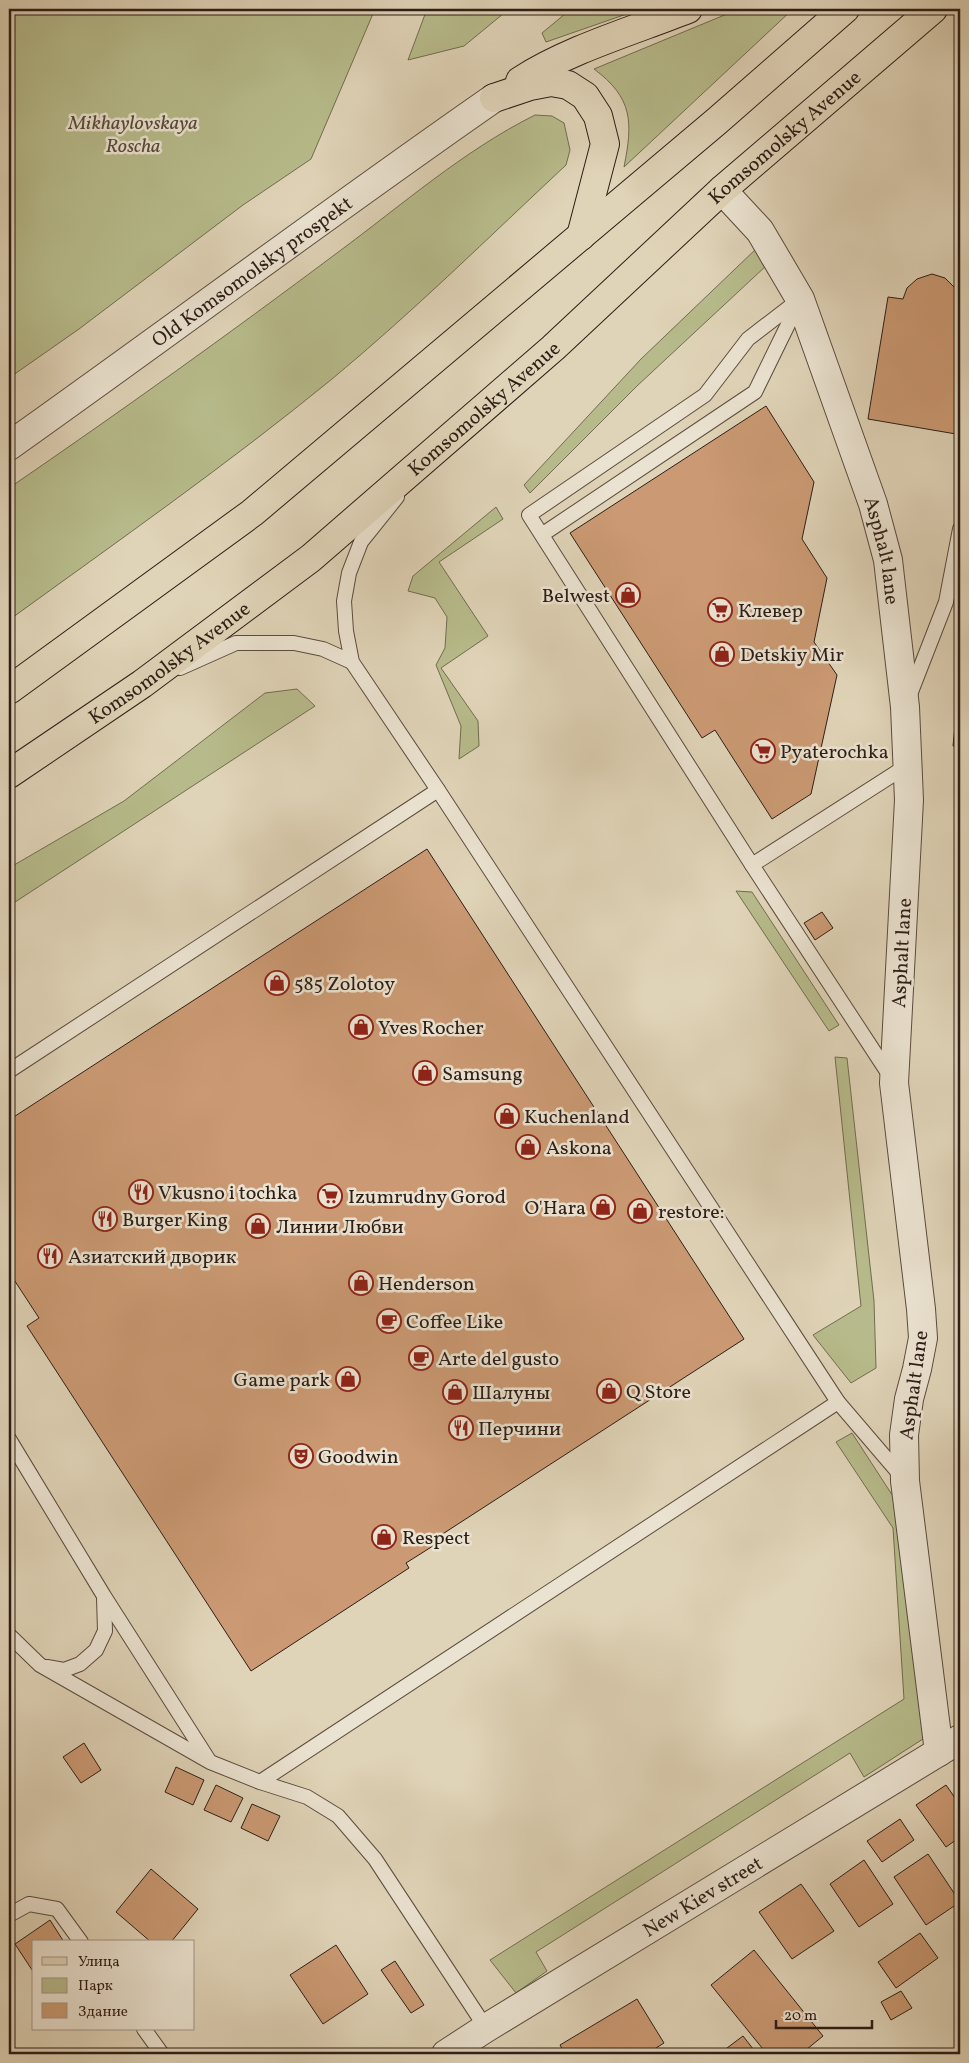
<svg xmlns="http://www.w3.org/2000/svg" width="969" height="2063" font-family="Vollkorn,serif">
	<rect width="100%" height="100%" fill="#e0d4b8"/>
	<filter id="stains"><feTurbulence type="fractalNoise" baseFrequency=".004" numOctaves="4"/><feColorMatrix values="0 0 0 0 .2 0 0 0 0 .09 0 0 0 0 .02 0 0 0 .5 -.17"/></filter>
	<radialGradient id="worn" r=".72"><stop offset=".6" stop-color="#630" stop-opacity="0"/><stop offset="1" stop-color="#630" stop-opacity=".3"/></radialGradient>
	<!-- green -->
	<g fill="#b7bb8b" stroke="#726c51">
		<polygon points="9,9 375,9 311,159 243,205 79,329 9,378"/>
		<polygon points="427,9 509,9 464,46 408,60"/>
		<polygon points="571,9 641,9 546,42 542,33"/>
		<path d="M739,9H793L624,167C633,122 633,98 594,69Z"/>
		<path d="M535,115L552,116L564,123L570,150L566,165C489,237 414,311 332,379C228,464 118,541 9,620V488C120,412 229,334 337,253C402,205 463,151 535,115Z"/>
		<polygon points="757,248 767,265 637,386 530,493 524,485 641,359"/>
		<polygon points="496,507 503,519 439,562 488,636 441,668 478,721 479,746 459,759 461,726 436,665 445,648 447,617 435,598 408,591 413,576"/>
		<polygon points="297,689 315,706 9,906 9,868 124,801 265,693"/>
		<polygon points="736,891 752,892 839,1025 829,1031"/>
		<polygon points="835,1057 847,1058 874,1301 876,1368 851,1383 813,1335 861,1306"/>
		<polygon points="852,1433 900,1507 926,1737 864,1777 850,1753 536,1952 547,1971 516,1993 490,1960 904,1699 893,1528 836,1442"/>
	</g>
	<!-- building -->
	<g fill="#cb9a74" stroke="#2d1d17">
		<polygon points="932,274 945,278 957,290 960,290 960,405 956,434 868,419 888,297 903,299 907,288 917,279"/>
		<polygon points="766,406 814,482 802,539 827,578 814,642 837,675 811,794 772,819 715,730 702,738 570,533"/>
		<polygon points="960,677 960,747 953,746"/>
		<polygon points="427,849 744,1339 441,1535 444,1539 406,1563 409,1568 251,1671 27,1326 39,1318 9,1272 9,1120"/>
		<polygon points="822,912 833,928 815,940 804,923"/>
		<polygon points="84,1743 101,1770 81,1783 63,1757"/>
		<polygon points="176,1767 204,1780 193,1805 165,1792"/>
		<polygon points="216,1785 243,1798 231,1822 204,1810"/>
		<polygon points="946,1785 960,1805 960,1837 946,1847 916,1805"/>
		<polygon points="252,1804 280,1816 268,1841 241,1828"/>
		<polygon points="900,1819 914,1840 882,1862 867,1841"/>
		<polygon points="928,1854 960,1902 926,1925 894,1877"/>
		<polygon points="864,1860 893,1904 859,1927 830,1884"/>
		<polygon points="151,1869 198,1909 171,1942 151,1942 116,1912"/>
		<polygon points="801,1884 834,1931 792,1959 759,1912"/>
		<polygon points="50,1920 64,1942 34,1942 34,1973 15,1944"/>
		<polygon points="920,1933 938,1958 896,1988 878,1962"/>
		<polygon points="336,1945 368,1994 323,2024 290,1975"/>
		<polygon points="754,1950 823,2036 801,2054 767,2054 711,1985"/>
		<polygon points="395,1961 424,2005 411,2013 381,1970"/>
		<polygon points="901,1991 912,2008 891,2020 881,2002"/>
		<polygon points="637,1999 664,2043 656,2048 659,2054 565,2054 560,2045"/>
		<polygon points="743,2036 757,2054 719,2054"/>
	</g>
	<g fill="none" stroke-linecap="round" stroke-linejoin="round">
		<defs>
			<g id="lane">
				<polyline points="800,299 748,339 705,395 529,515 752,865 892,1079"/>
				<polyline points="397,497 361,542 349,573 344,601 346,631 352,662 438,790 838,1402 903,1478"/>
				<polyline points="543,534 755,392 799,302"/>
				<polyline points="180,668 236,643 294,643 323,649 352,662"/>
				<polyline points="909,697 946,602 960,529"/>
				<polyline points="752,865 908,765"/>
				<polyline points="9,1071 438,790"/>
				<polyline points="9,1439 104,1596 208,1759"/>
				<polyline points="9,1635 40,1665 210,1762 260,1782 307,1797 338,1816 375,1859 486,2028"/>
				<polyline points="47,1667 64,1670 80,1664 96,1650 105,1631 104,1597"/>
				<polyline points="260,1782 838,1402"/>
				<polyline points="9,1915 29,1904 57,1909 81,1942"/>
				<polyline points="144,2029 162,2054"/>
			</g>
			<g id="street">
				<path id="s1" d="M722,190L760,231L800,299L873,504L888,560L905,707L909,800L894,1083L921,1309L923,1338L917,1369L909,1399L904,1435L905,1481L939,1752"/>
				<path id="s2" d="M9,446C171,331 330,212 494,98"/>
				<path id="s3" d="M446,2054L486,2028L960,1739"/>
			</g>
			<g id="primary">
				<path d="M520,81C567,50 635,30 688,9"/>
				<polyline points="494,98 530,86 551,82 568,85 585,96 598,116 605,144 581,236"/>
				<polyline points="9,690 252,513 717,121 845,9"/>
				<path id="s4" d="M9,774L142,684L311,558L553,348L722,190L933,9"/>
			</g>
		</defs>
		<!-- lane casing -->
		<use href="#lane" stroke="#5a4b3f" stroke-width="16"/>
		<!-- street casing -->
		<use href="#street" stroke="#5a4b3f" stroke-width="30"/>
		<!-- primary casing -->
		<use href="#primary" stroke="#2d1d17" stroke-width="30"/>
		<!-- lane -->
		<use href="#lane" stroke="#ebe3d1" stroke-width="14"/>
		<!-- street -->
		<use href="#street" stroke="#ebe3d1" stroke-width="28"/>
		<!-- primary -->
		<use href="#primary" stroke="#e0d4b8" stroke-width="28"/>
	</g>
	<!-- icons -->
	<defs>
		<symbol id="shop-ring" viewBox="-11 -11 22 22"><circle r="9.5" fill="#ebe3d1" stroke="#8f2418" stroke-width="1.5"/><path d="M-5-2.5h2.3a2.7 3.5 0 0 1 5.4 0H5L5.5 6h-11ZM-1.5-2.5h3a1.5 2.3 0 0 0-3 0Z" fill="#8f2418"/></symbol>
		<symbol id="supermarket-ring" viewBox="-11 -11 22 22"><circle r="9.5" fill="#ebe3d1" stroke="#8f2418" stroke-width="1.5"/><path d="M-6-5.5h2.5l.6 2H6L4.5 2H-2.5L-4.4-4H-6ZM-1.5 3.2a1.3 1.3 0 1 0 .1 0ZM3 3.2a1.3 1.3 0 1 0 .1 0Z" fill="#8f2418"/></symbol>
		<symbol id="restaurant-ring" viewBox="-11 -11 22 22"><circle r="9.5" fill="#ebe3d1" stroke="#8f2418" stroke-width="1.5"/><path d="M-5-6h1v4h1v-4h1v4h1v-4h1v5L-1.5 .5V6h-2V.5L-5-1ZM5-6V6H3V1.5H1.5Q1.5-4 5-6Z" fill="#8f2418"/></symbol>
		<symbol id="cafe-ring" viewBox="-11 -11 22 22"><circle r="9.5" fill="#ebe3d1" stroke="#8f2418" stroke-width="1.5"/><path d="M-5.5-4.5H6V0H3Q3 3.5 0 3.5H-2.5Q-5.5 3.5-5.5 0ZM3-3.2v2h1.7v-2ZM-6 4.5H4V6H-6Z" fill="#8f2418"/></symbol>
		<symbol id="theatre-ring" viewBox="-11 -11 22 22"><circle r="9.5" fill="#ebe3d1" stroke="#8f2418" stroke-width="1.5"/><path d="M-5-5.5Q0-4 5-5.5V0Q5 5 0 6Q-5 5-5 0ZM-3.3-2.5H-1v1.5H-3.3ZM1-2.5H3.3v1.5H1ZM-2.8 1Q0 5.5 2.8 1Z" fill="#8f2418"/></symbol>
	</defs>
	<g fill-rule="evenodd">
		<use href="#shop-ring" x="614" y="581" width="28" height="28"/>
		<use href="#supermarket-ring" x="706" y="596" width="28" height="28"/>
		<use href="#shop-ring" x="708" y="640" width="28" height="28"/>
		<use href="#supermarket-ring" x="749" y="737" width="28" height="28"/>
		<use href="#shop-ring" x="263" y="969" width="28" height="28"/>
		<use href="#shop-ring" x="347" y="1013" width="28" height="28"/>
		<use href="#shop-ring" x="411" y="1059" width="28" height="28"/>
		<use href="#shop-ring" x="493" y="1102" width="28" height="28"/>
		<use href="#shop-ring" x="514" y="1133" width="28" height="28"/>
		<use href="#restaurant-ring" x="127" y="1178" width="28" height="28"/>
		<use href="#supermarket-ring" x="316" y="1182" width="28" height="28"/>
		<use href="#shop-ring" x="589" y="1193" width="28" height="28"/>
		<use href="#shop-ring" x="626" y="1197" width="28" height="28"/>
		<use href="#restaurant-ring" x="91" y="1205" width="28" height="28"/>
		<use href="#shop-ring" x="244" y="1212" width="28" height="28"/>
		<use href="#restaurant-ring" x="36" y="1242" width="28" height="28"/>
		<use href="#shop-ring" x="347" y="1269" width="28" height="28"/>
		<use href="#cafe-ring" x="375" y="1307" width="28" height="28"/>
		<use href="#cafe-ring" x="407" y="1344" width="28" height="28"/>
		<use href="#shop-ring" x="334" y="1365" width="28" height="28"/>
		<use href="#shop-ring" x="595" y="1377" width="28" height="28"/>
		<use href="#shop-ring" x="441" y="1378" width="28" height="28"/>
		<use href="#restaurant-ring" x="447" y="1414" width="28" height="28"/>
		<use href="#theatre-ring" x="287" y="1442" width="28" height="28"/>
		<use href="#shop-ring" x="370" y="1523" width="28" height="28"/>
	</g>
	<g text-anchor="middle" stroke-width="5" stroke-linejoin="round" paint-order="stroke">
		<!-- park labels -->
		<g font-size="20" font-style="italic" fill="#564c3a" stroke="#ebe3d1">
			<text x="133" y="129">Mikhaylovskaya<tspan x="133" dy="23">Roscha</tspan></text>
		</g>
		<!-- street labels -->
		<g font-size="20" fill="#2d1d17" stroke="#ebe3d1">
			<text dy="7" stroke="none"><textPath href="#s4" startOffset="1005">Komsomolsky Avenue</textPath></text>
			<text dy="7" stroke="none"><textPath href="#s2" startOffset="299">Old Komsomolsky prospekt</textPath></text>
			<text dy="7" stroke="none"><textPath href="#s4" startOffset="600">Komsomolsky Avenue</textPath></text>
			<text dy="7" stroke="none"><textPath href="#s1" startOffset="400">Asphalt lane</textPath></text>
			<text dy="7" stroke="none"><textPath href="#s4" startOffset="195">Komsomolsky Avenue</textPath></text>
			<text transform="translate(901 953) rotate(-87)" y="7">Asphalt lane</text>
			<text transform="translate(913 1385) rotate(-82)" y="7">Asphalt lane</text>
			<text dy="7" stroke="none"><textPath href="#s3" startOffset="301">New Kiev street</textPath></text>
		</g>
		<!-- poi labels -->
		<g font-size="20" fill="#2d1d17" stroke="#ebe3d1" text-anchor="start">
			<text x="610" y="602" text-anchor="end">Belwest</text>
			<text x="738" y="617">Клевер</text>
			<text x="740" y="661">Detskiy Mir</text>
			<text x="780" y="758">Pyaterochka</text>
			<text x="294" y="990">585 Zolotoy</text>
			<text x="378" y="1034">Yves Rocher</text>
			<text x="442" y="1080">Samsung</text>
			<text x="524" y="1123">Kuchenland</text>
			<text x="546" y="1154">Askona</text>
			<text x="158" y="1199">Vkusno i tochka</text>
			<text x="348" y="1203">Izumrudny Gorod</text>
			<text x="586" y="1214" text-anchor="end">O'Hara</text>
			<text x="658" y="1218">restore:</text>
			<text x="122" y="1226">Burger King</text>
			<text x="276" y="1233">Линии Любви</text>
			<text x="68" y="1263">Азиатский дворик</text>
			<text x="378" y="1290">Henderson</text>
			<text x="406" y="1328">Coffee Like</text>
			<text x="438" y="1365">Arte del gusto</text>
			<text x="330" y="1386" text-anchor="end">Game park</text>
			<text x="626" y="1398">Q Store</text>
			<text x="472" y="1399">Шалуны</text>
			<text x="478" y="1435">Перчини</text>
			<text x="318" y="1463">Goodwin</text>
			<text x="402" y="1544">Respect</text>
		</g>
	</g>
	<!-- margin -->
	<rect width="969" height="2063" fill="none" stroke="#e0d4b8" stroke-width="30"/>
	<rect x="10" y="10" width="949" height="2043" fill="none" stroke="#2d1d17" stroke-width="2.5"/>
	<rect x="15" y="15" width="939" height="2033" fill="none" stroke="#2d1d17"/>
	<!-- legend -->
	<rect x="32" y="1940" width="162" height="90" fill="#ebe3d1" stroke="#9f9487"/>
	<rect x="42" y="1957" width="25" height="8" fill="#e0d4b8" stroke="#9f9487"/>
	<text x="78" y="1966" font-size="15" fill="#2d1d17">Улица</text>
	<rect x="42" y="1978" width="25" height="15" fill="#b7bb8b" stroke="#9f9487"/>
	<text x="78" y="1990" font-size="15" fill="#2d1d17">Парк</text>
	<rect x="42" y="2003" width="25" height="15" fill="#cb9a74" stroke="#9f9487"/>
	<text x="78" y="2016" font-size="15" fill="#2d1d17">Здание</text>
	<!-- scale -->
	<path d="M776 2020v8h96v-8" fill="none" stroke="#2d1d17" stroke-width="2.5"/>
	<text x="784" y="2020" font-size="15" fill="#2d1d17" stroke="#ebe3d1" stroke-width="4" paint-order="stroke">20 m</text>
	<rect width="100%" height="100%" filter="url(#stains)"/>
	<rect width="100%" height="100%" fill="url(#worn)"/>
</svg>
